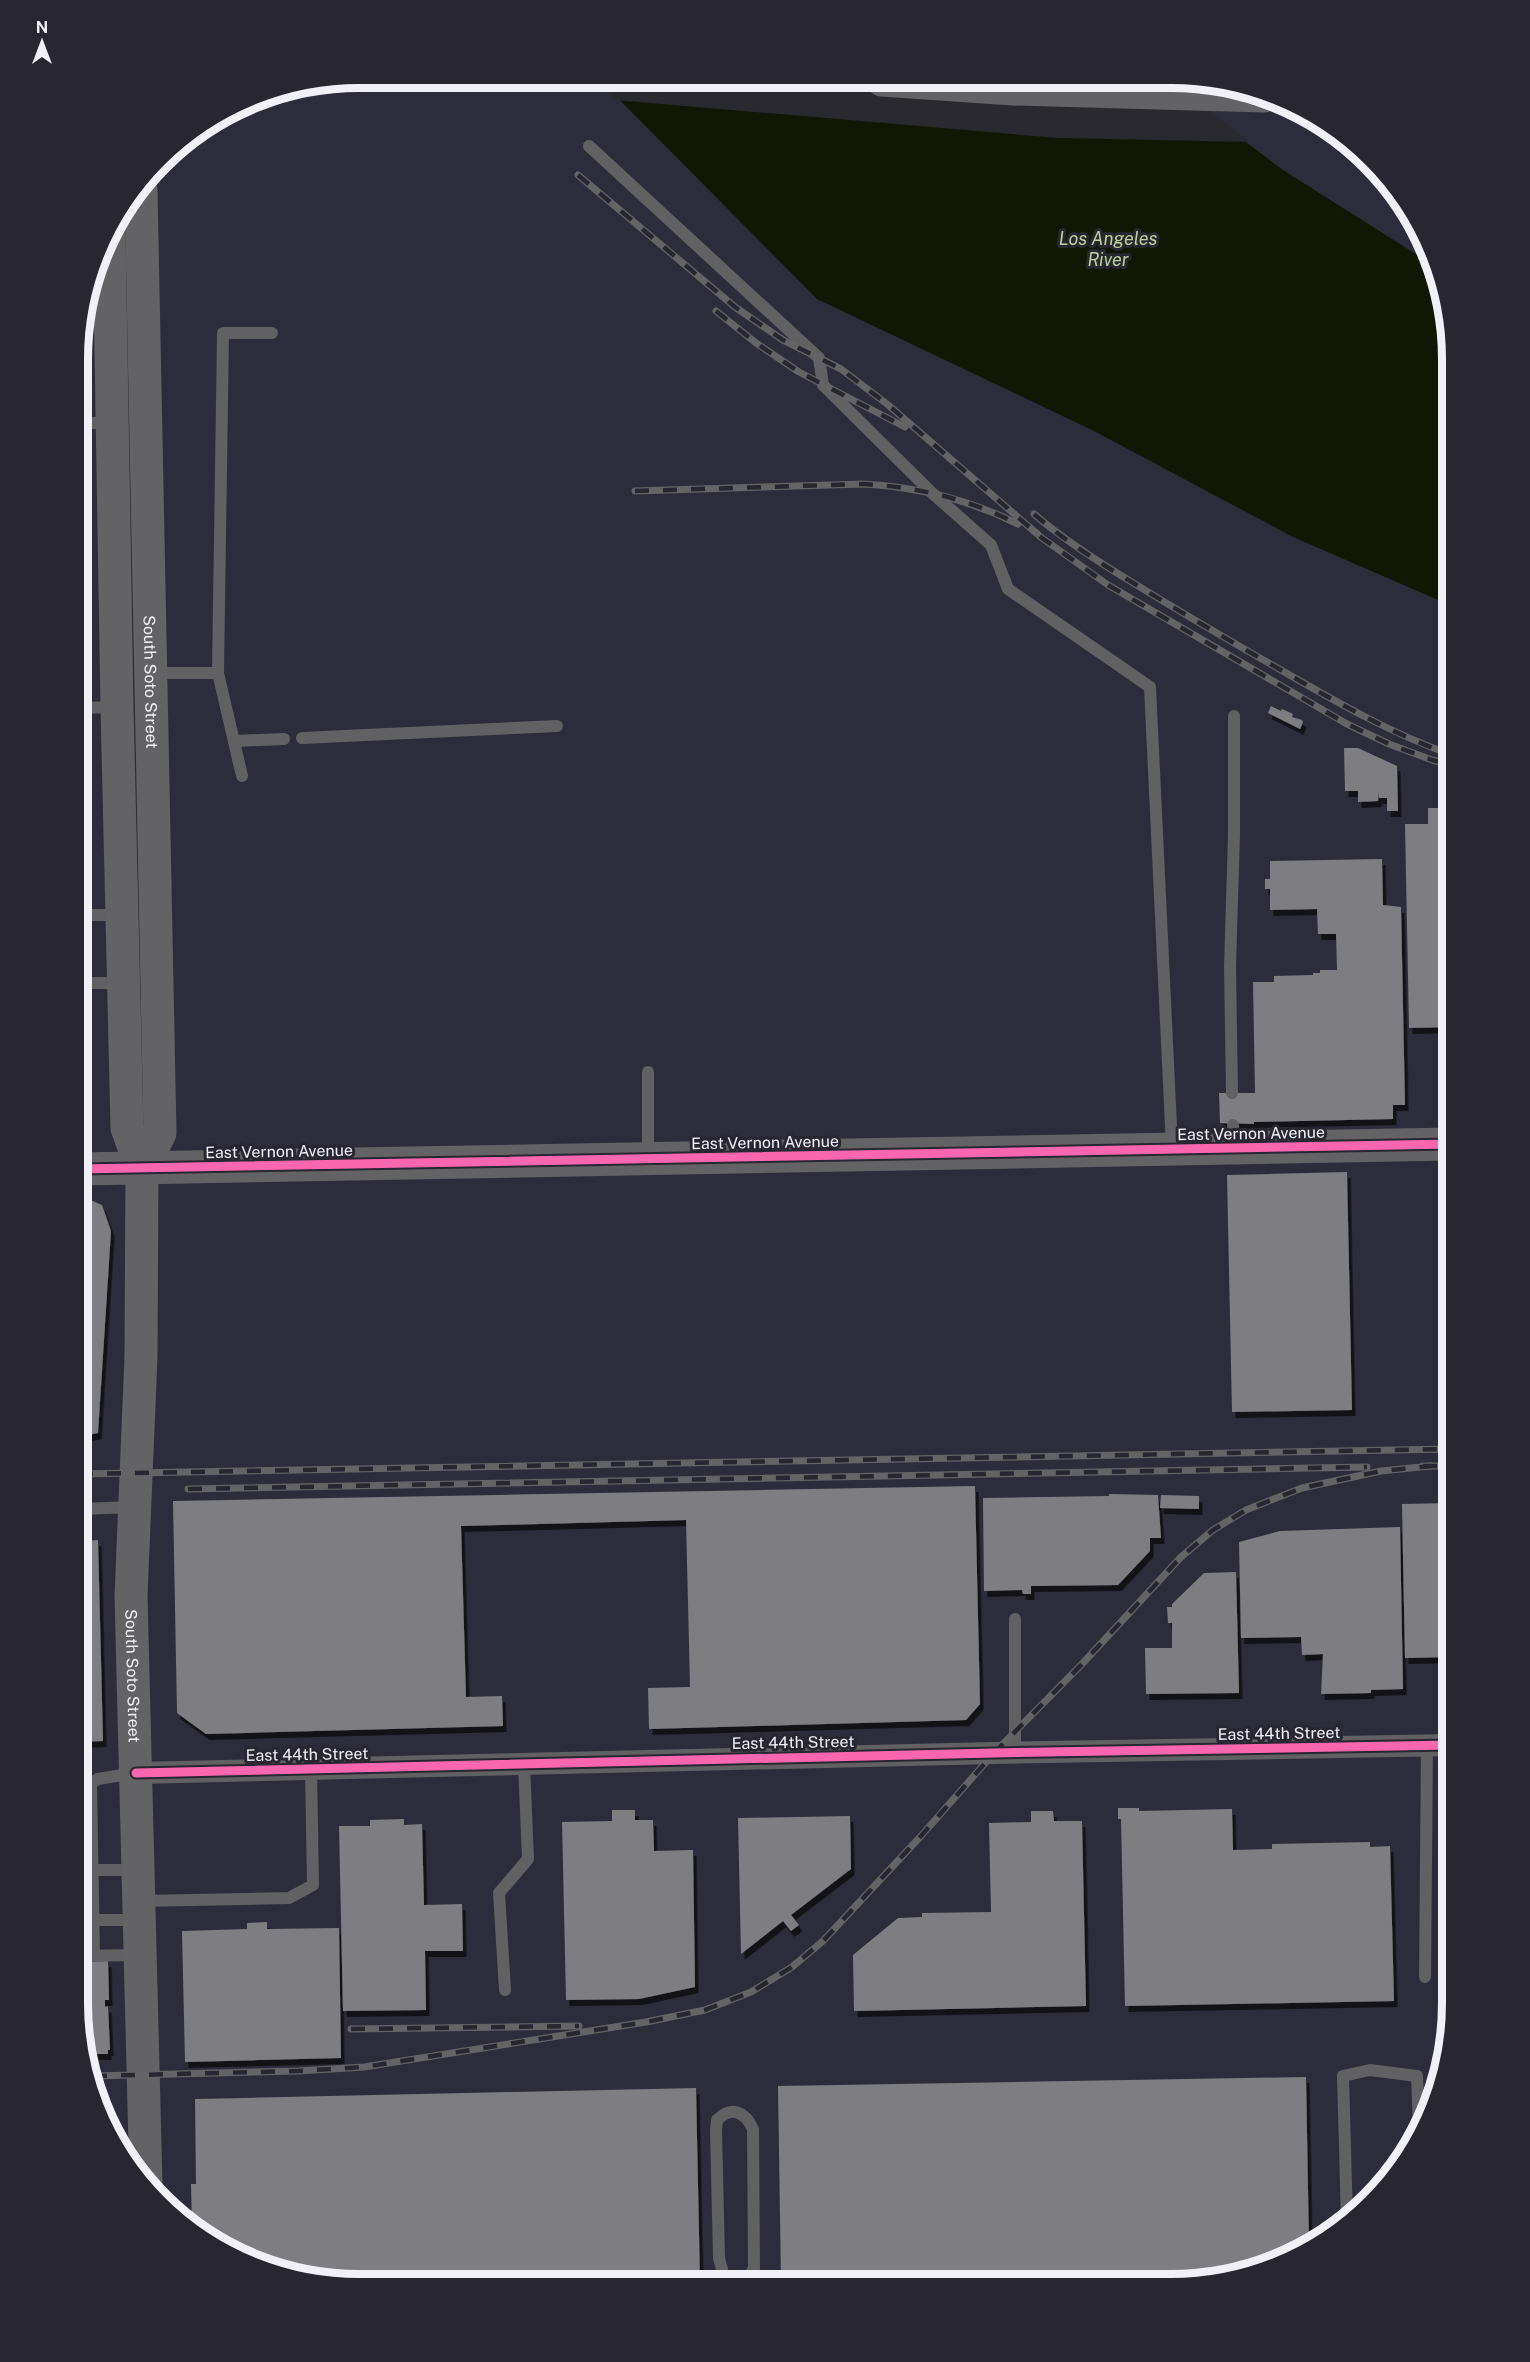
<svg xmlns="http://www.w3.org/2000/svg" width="1530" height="2362" font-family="'Public Sans',sans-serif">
	<defs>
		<filter id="shadow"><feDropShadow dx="3.5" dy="6" stdDeviation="0" flood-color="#0009"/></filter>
	</defs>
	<rect width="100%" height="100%" fill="#2a292f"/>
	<!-- built -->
	<polygon fill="#2d2c3a" points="359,78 1208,80 1278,99 1342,136 1394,188 1430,251 1452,359 1451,2022 1437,2094 1404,2159 1342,2226 1279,2262 1171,2284 323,2282 252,2263 188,2226 136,2174 100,2111 78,2003 80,323 107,234 174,148 252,99"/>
	<!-- water -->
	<polygon fill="#101704" points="599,79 1164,80 1283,170 1433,265 1452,359 1452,606 1293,537 1094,431 817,299"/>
	<!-- pier -->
	<polygon fill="#2a292f" points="596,79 1169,80 1250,142 1058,138 615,100"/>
	<!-- building -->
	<g fill="#7e7d82" filter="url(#shadow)">
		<polygon points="80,594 86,594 87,629 80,634"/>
		<polygon points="1271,706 1281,711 1282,709 1293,714 1292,717 1302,720 1303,722 1300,729 1268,713"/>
		<polygon points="1344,748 1358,748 1397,766 1398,811 1387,811 1387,798 1379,798 1379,792 1378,801 1358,802 1358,791 1345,791"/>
		<polygon points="1428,808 1452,808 1452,1027 1409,1028 1405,824 1428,824"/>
		<polygon points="1382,859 1383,905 1401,907 1405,1105 1393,1105 1393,1119 1254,1122 1254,1124 1220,1123 1219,1093 1255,1093 1253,982 1274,982 1274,976 1313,975 1313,973 1320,973 1320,970 1337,970 1336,934 1318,934 1317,909 1270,910 1270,889 1265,889 1265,879 1270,879 1270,861"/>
		<polygon points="1347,1172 1352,1410 1232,1412 1227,1175"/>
		<polygon points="79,1195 102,1205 111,1231 98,1433 79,1437"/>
		<polygon points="975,1486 980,1704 966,1720 649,1729 648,1688 690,1687 686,1520 461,1526 466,1697 502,1696 503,1726 206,1734 177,1713 173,1501"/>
		<polygon points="1109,1494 1158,1495 1161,1538 1150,1538 1150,1551 1118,1585 1031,1586 1031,1594 1023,1594 1022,1590 984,1591 983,1498 1109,1496"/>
		<polygon points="1161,1495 1199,1496 1199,1509 1160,1508"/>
		<polygon points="1452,1503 1452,1657 1405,1658 1402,1504"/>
		<polygon points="1400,1527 1403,1689 1371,1690 1371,1693 1321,1694 1323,1654 1302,1655 1301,1637 1241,1638 1239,1542 1280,1531"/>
		<polygon points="98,1540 103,1741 78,1742 79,1541"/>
		<polygon points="1236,1572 1239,1693 1146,1694 1145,1648 1172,1648 1172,1623 1168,1623 1167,1607 1172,1607 1172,1604 1204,1573"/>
		<polygon points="1438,1676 1452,1676 1451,1689 1438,1689"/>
		<polygon points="1118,1808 1139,1808 1139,1811 1232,1809 1233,1850 1272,1849 1272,1844 1370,1842 1370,1847 1390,1846 1394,2001 1125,2006 1121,1819 1118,1819"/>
		<polygon points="612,1810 635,1810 635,1820 653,1820 654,1851 693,1850 695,1987 639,1999 566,2000 562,1822 612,1821"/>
		<polygon points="1031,1811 1053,1811 1054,1821 1082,1821 1086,2006 854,2011 853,1955 898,1918 922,1917 922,1913 991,1912 989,1823 1031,1822"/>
		<polygon points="850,1816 851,1869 791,1915 799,1925 791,1931 783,1921 741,1954 738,1818"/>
		<polygon points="404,1819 404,1825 422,1824 424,1905 462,1904 463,1951 425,1951 426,2010 343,2011 339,1826 370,1826 370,1820"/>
		<polygon points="267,1922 267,1929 339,1928 341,2058 185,2062 182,1931 247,1929 247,1923"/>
		<polygon points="108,1961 109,2000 105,2000 105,2007 108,2006 110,2050 108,2050 108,2054 88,2054 78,2003 78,1962"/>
		<polygon points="1306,2077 1309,2245 1279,2262 1171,2284 781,2283 778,2086"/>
		<polygon points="696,2088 700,2283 323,2282 252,2263 192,2228 191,2184 196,2184 195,2099"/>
	</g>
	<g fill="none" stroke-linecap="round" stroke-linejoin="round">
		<!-- lane -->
		<g stroke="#616063" stroke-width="12">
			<polyline points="589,146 819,358 823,385 931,492 991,545 1008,589 1150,687 1172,1147"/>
			<polyline points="80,423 111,423"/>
			<polyline points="151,673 218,673"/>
			<polyline points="80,708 115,707"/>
			<polyline points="302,738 557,726"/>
			<polyline points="234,741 284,739"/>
			<polyline points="242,776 218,673 223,333 272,333"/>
			<polyline points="80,915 120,915"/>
			<polyline points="79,983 123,983"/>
			<polyline points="1232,1093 1230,967 1234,835 1234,716"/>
			<polyline points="79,1095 83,1076 81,983"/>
			<polyline points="1233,1125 1234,1147"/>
			<polyline points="648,1158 648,1072"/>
			<polyline points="79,1509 133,1507"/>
			<polyline points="1015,1619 1015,1752"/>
			<polyline points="91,1870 138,1870"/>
			<polyline points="140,1901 289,1898 313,1885 311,1768"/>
			<polyline points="93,1920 137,1920"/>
			<polyline points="78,1956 139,1955"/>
			<polyline points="94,1956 91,1783 98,1779 134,1773"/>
			<polyline points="1425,1977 1427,1745"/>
			<polyline points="505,1990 499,1893 528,1859 524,1764"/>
			<polyline points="1347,2221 1343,2076 1370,2070 1417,2076 1419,2130"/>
			<path d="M728,2283L724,2277L719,2258L716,2130L717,2120C732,2105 745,2112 753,2129L754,2268L746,2283"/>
		</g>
		<!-- street -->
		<polyline stroke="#616063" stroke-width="22" points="136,1773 994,1753 1451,1745"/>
		<!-- secondary -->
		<g stroke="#636366" stroke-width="33">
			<polyline points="882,80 1013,89 1264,96"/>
			<path id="s1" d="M141,190L160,1133L142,1169"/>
			<path id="s2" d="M109,233L117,707L127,1128L142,1169L141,1357L131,1596L146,2184"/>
			<polyline points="79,1169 1452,1144"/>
		</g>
		<defs>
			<g id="rail">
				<polyline points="578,175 735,307 783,340 841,369 887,404 1042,538 1108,585 1347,724 1389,744 1432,760 1452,765"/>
				<polyline points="716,311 756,343 799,372 905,427"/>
				<path d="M635,491L863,484C919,487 968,499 1018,524"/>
				<path d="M1034,514C1065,541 1100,563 1135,584C1174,608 1213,631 1253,654C1318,691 1381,730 1452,755"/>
				<polyline points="1423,1466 1452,1466"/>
				<polyline points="79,1474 1452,1449"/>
				<polyline points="188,1489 1367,1467"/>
				<polyline points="351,2029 579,2026"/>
				<polyline points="93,2076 298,2071 364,2067 646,2022 705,2010 751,1992 792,1967 823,1941 921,1836 994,1753 1082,1664 1181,1557 1213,1530 1246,1510 1302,1488 1381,1471 1431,1466"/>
			</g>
		</defs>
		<!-- rail casing -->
		<use href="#rail" stroke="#646467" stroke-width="7"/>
		<!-- rail -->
		<use href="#rail" stroke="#282731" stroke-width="4.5" stroke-dasharray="14" stroke-linecap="butt"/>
		<defs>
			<g id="cycleway">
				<polyline points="79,1169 1452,1144"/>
				<polyline points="136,1773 994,1753 1451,1745"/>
			</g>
		</defs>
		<!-- cycleway casing -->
		<use href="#cycleway" stroke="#282731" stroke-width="13"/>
		<!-- cycleway -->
		<use href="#cycleway" stroke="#f766af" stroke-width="9"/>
	</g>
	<g text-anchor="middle" stroke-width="6" stroke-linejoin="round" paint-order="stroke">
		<!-- street labels -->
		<g font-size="16" fill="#f1f0f7" stroke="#282731">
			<text dy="6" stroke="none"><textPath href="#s1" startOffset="492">South Soto Street</textPath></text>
			<text transform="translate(1251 1133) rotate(-1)" y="6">East Vernon Avenue</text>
			<text transform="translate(765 1142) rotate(-1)" y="6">East Vernon Avenue</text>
			<text transform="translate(279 1151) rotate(-1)" y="6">East Vernon Avenue</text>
			<text dy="6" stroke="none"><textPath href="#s2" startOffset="1446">South Soto Street</textPath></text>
			<text transform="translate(1279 1733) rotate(-1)" y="6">East 44th Street</text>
			<text transform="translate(793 1742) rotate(-1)" y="6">East 44th Street</text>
			<text transform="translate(307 1754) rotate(-1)" y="6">East 44th Street</text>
		</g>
		<!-- water labels -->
		<g font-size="18" font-style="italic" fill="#bcd298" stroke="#282731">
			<text x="1108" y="245">Los Angeles<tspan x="1108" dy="21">River</tspan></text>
		</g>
	</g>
	<!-- crop -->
	<path d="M0 0H1530V2362H0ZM359 88H1171A271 271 0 0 1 1442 359V2003A271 271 0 0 1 1171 2274H359A271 271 0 0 1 88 2003V359A271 271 0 0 1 359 88Z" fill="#282731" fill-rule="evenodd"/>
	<path fill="none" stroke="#f1f0f7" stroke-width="8" d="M359 88H1171A271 271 0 0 1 1442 359V2003A271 271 0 0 1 1171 2274H359A271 271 0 0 1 88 2003V359A271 271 0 0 1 359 88Z"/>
	<!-- north arrow -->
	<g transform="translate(42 42)" stroke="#282731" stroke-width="4.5" paint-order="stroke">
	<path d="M0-4.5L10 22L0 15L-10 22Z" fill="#f1f0f7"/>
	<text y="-9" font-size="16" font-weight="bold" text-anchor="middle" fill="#f1f0f7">N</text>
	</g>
</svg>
